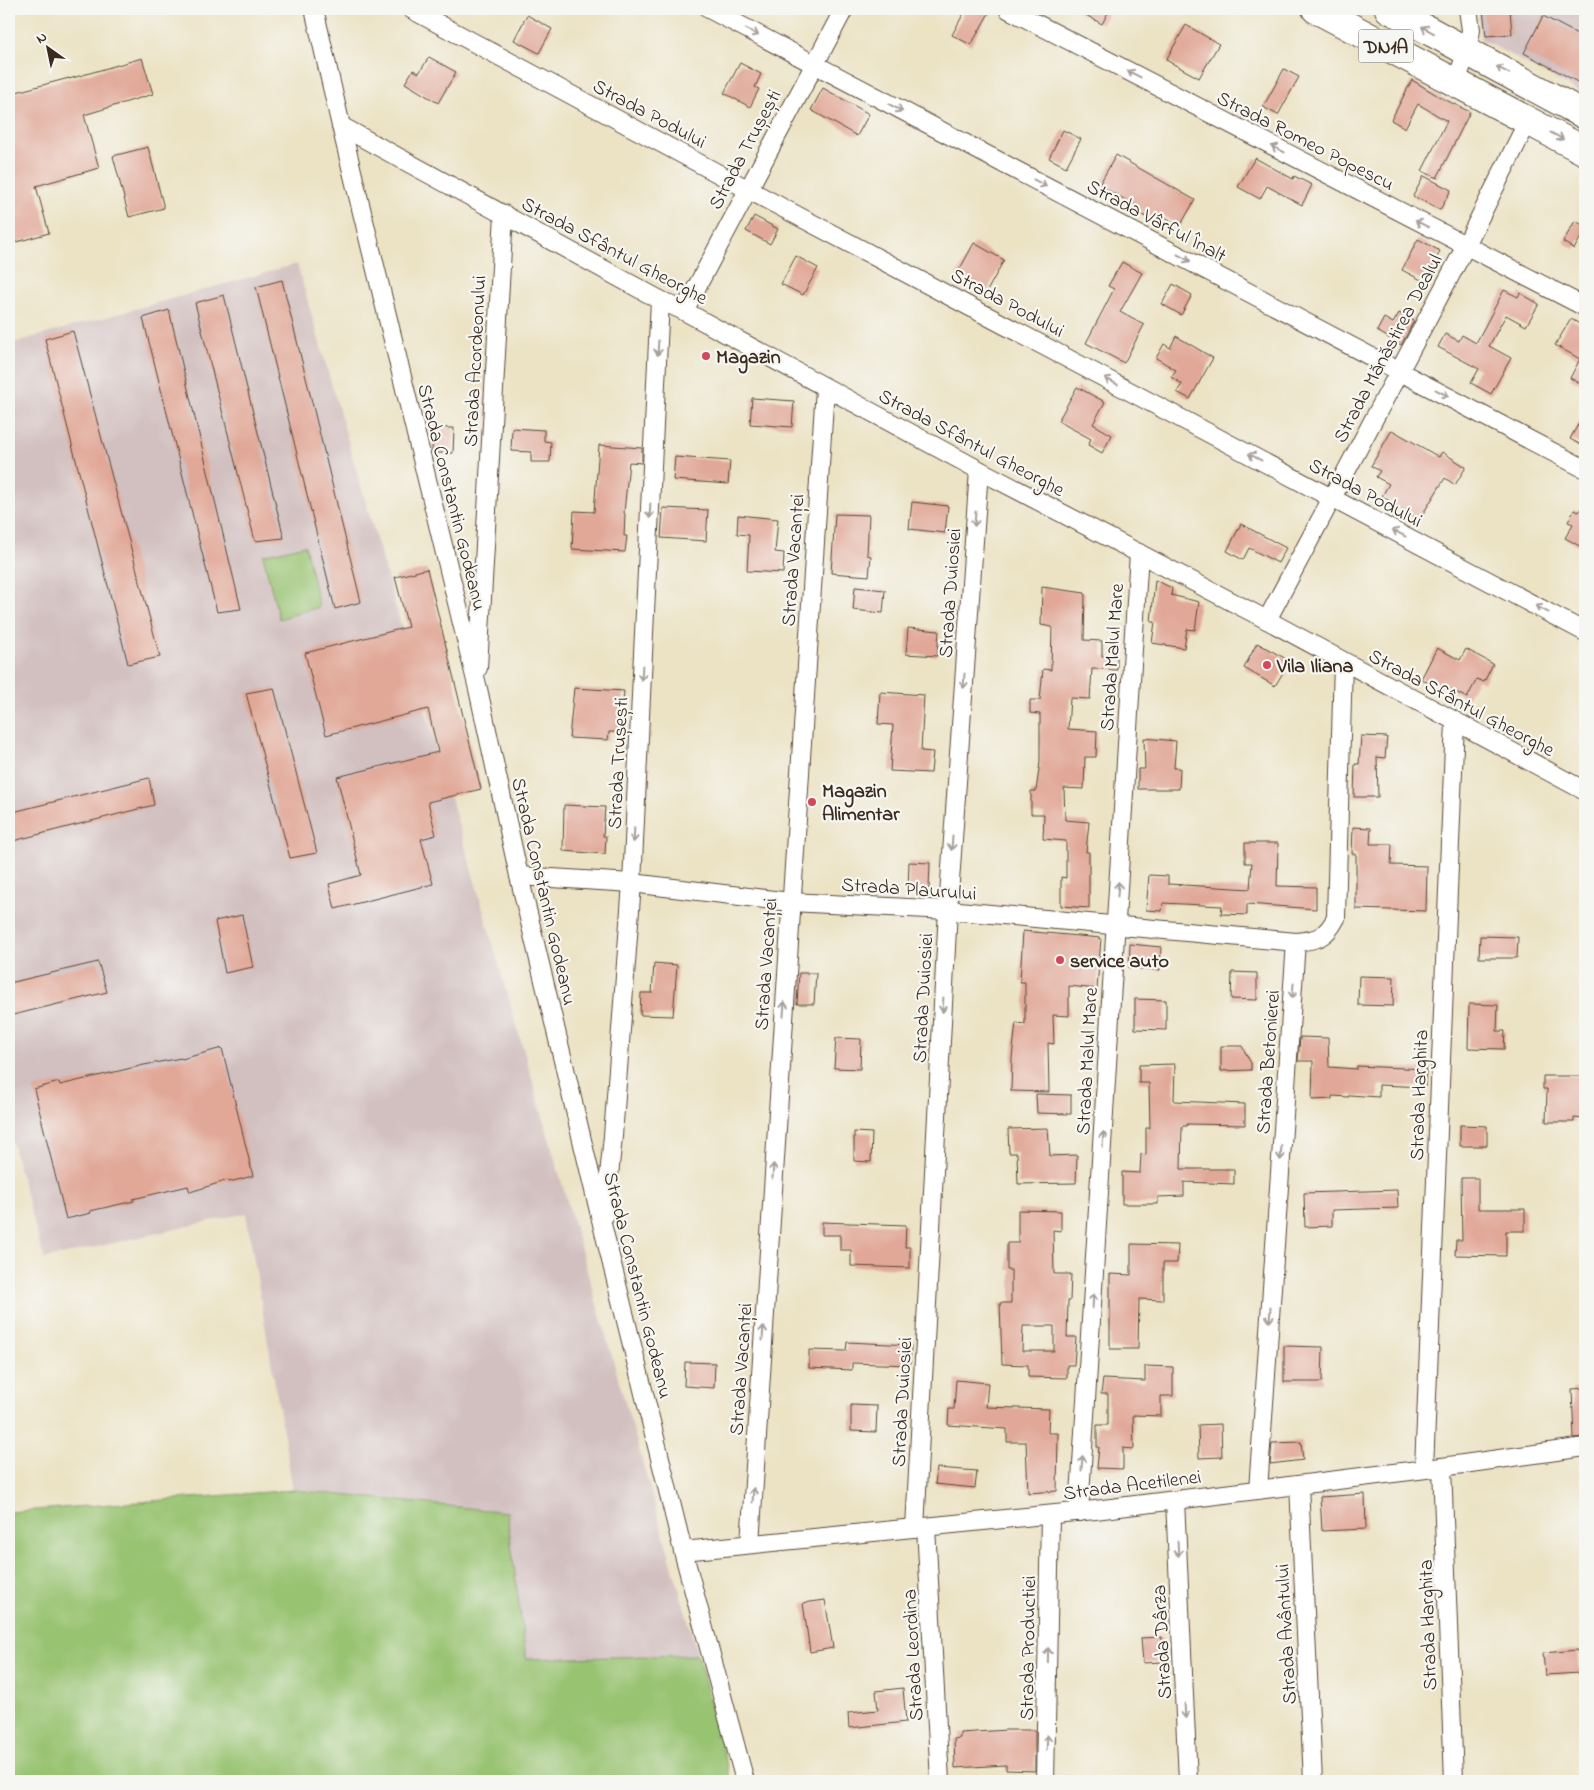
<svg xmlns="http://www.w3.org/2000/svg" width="1594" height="1790" font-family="'Indie Flower',sans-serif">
	<rect width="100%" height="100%" fill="#f6f6f2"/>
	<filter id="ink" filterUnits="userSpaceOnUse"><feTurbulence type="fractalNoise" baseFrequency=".02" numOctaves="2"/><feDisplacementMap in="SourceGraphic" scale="10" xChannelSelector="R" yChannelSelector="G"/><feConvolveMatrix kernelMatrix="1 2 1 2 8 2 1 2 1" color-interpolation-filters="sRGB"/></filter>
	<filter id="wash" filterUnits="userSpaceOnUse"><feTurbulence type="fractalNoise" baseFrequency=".0096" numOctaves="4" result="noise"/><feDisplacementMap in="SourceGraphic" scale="20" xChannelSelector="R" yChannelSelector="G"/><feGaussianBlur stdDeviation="1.12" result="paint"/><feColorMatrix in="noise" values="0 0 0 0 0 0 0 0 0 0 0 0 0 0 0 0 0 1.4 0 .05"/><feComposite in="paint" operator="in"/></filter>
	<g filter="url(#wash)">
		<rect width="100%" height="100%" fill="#ece3c5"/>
		<!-- industrial -->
		<g fill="#d2bfc0">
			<polygon points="1478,9 1585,9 1585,95 1481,39"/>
			<polygon points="297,264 698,1655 526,1660 507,1512 293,1490 246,1213 44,1259 9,1132 9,344"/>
		</g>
		<!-- green -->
		<g fill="#98c371" stroke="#6a7648">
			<polygon points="305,545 319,607 279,619 263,555"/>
			<polygon points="293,1490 507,1512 526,1659 698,1655 731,1781 9,1781 9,1512"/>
		</g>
		<g id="blocks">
			<!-- building -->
			<g fill="#e1a898" fill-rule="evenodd">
				<polygon points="966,9 982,9 989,13 971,45 952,35"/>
				<polygon points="1075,9 1110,9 1102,24"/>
				<polygon points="1483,9 1510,9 1512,34 1486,36"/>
				<polygon points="527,15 552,29 539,53 514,40"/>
				<polygon points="1543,16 1585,38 1585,86 1524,53"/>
				<polygon points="1186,25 1219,44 1199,78 1166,60"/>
				<polygon points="429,57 456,72 438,103 405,83 413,70 419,73"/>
				<polygon points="142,58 153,94 84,115 99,168 36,186 49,233 13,243 9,230 9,94 69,78 69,79"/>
				<polygon points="740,63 761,74 755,87 759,89 750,107 724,93"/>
				<polygon points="1284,69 1299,77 1278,115 1263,107"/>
				<polygon points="1412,80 1440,97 1470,112 1437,178 1422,171 1447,121 1418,104 1405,128 1391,120"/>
				<polygon points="823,88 869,114 857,136 811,110"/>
				<polygon points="1063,130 1081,139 1066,167 1049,158"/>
				<polygon points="148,147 164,208 129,217 113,156"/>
				<polygon points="1116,155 1195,200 1180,226 1160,214 1156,222 1140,214 1143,210 1099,185"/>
				<polygon points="1255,158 1293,179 1294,176 1312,185 1302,205 1267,186 1260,199 1238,187"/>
				<polygon points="1424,176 1451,190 1440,210 1413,196"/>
				<polygon points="754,216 778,229 770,244 746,231"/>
				<polygon points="1575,221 1585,226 1585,230 1574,249 1563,242"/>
				<polygon points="1418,239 1440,251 1425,282 1402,270"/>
				<polygon points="974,243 1004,260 986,293 956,276"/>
				<polygon points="796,256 818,268 803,295 781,284"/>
				<polygon points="1122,262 1142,273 1120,312 1144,325 1124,363 1086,343 1114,289 1108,286"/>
				<polygon points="282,280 361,602 335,609 256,287"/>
				<polygon points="1173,284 1192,295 1181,315 1162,304"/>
				<polygon points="1504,290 1518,297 1520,293 1539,304 1526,326 1506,315 1489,346 1511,358 1491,394 1471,383 1479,369 1438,347 1445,334 1459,341 1462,335 1476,343"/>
				<polygon points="224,295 284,538 255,541 195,303"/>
				<polygon points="169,310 241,609 217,612 143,318"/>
				<polygon points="1399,313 1414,321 1401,345 1377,331 1384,318 1393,323"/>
				<polygon points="1571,319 1585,327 1585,386 1570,378 1580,359 1555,345"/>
				<polygon points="73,331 160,657 128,664 45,339"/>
				<polygon points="1176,336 1213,358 1190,399 1177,392 1182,384 1171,377 1176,370 1156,358 1164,344 1170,348"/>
				<polygon points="1077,387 1105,402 1093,424 1112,435 1102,453 1088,445 1091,439 1058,421"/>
				<polygon points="752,398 794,401 792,427 750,424"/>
				<polygon points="1585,412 1585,447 1570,439"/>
				<polygon points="433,428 454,428 453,453 432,453"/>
				<polygon points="512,428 544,430 544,441 551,442 550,462 531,462 531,452 511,451"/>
				<polygon points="1392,430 1439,457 1442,452 1466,467 1455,485 1445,478 1419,520 1382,496 1389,484 1376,477 1380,471 1371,466"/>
				<polygon points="599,445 642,448 642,463 629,462 624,513 625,514 624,536 627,536 625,552 572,549 574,511 594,512"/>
				<polygon points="675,457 730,461 728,484 673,480"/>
				<polygon points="1585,501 1585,549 1565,538 1573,524 1568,522 1574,510 1579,512"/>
				<polygon points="912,502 948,506 945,533 909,529"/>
				<polygon points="663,508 708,510 706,541 661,538"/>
				<polygon points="835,514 869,515 867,555 871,556 869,576 831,573"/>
				<polygon points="738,515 778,519 775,552 784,553 783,573 747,571 749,535 737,534"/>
				<polygon points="1241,524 1286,548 1278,563 1249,548 1243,560 1227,551"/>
				<polygon points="427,569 481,789 428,802 436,835 421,839 433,884 335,909 329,884 361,875 337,777 438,752 428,709 326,735 305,653 408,627 395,577"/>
				<polygon points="1155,580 1172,588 1171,595 1199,602 1195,630 1187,629 1184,648 1152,643 1155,622 1151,622"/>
				<polygon points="855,587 885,590 883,613 853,610"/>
				<polygon points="1042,587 1085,593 1084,640 1102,641 1102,656 1117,657 1117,670 1092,669 1090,699 1070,698 1068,729 1097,731 1096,757 1085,757 1084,789 1064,788 1065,820 1089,822 1086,852 1089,852 1089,908 1061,906 1061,877 1066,878 1066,841 1043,839 1044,814 1031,814 1031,791 1036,791 1040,762 1040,714 1030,713 1030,700 1040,700 1043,669 1051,670 1052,627 1041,625"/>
				<polygon points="908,628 939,631 937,656 906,654"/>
				<polygon points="1257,643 1290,661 1275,686 1244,668"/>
				<polygon points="1437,648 1460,660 1466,649 1493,664 1484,682 1477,679 1467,698 1442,685 1440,689 1421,679"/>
				<polygon points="274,688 317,853 290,858 246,693"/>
				<polygon points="574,688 624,691 621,728 617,728 617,732 609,732 608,740 569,738"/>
				<polygon points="880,692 924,695 921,751 933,752 931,773 890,771 893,725 878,724"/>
				<polygon points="1361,736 1387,737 1385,758 1377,757 1378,797 1354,797 1355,764 1359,764"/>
				<polygon points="1144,738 1176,741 1174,768 1180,768 1179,789 1138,789 1138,769 1145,769"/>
				<polygon points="149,778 154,805 9,842 9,813"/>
				<polygon points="564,805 605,807 603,836 606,836 605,854 563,851"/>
				<polygon points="1353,827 1371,828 1370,844 1392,844 1391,865 1427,866 1426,911 1356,909 1356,854 1352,854"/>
				<polygon points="1245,843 1278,843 1277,886 1316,887 1316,909 1247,904 1247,915 1221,914 1222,906 1163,903 1162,911 1146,910 1149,875 1168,876 1168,884 1250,889 1252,863 1245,863"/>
				<polygon points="909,862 930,863 929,889 908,889"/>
				<polygon points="242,915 253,967 225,973 215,921"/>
				<polygon points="1023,931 1101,938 1097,989 1069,986 1069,1016 1053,1015 1054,1044 1048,1043 1049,1092 1011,1091 1012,1058 1016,1023 1025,1024 1025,982 1020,982"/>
				<polygon points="1480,936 1518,937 1517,958 1479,958"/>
				<polygon points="1130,944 1161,947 1160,970 1129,968"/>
				<polygon points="98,962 107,992 9,1016 9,983"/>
				<polygon points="654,963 677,965 673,1016 640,1015 641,993 652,993"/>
				<polygon points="1232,972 1257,973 1257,1000 1231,999"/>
				<polygon points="799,973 816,973 814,1004 797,1004"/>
				<polygon points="1359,976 1394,977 1393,1006 1358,1005"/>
				<polygon points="1135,999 1166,1000 1166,1030 1135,1029"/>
				<polygon points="1469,1004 1498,1005 1497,1031 1505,1031 1504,1049 1468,1048"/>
				<polygon points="1300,1037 1328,1038 1329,1067 1357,1069 1357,1066 1426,1069 1425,1087 1379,1085 1379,1097 1349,1095 1349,1097 1332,1096 1332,1099 1312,1100 1313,1061 1298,1061"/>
				<polygon points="836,1038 861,1039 860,1069 834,1068"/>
				<polygon points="1221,1046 1242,1046 1251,1063 1251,1070 1221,1071"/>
				<polygon points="222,1048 253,1176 229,1182 228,1180 190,1192 188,1186 133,1199 134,1201 90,1211 91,1213 66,1219 34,1089 59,1082 60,1085 144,1065 181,1058 182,1059"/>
				<polygon points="1175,1064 1174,1101 1245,1104 1245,1125 1187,1124 1187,1126 1182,1126 1181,1169 1234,1169 1234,1184 1184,1182 1184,1196 1158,1197 1158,1204 1122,1204 1122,1172 1140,1173 1141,1154 1146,1155 1146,1128 1150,1128 1149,1083 1139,1083 1139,1065"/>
				<polygon points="1543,1076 1585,1076 1585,1119 1574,1118 1574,1122 1546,1122 1547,1089 1543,1089"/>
				<polygon points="1036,1094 1071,1095 1071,1114 1037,1113"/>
				<polygon points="1460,1125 1487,1126 1487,1146 1460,1146"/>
				<polygon points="1048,1128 1050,1156 1077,1155 1076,1183 1018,1184 1017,1153 1009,1153 1008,1129"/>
				<polygon points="854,1132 872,1133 871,1162 854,1161"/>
				<polygon points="1461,1178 1478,1178 1478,1209 1525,1209 1525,1231 1506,1231 1506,1256 1455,1255 1456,1240 1462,1240"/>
				<polygon points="1397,1190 1398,1208 1332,1210 1332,1226 1305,1227 1304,1193"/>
				<path d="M1018,1210L1061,1211V1231L1053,1230L1054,1274H1071L1070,1301H1068L1067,1337H1076L1074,1365H1067V1378L1028,1377V1365L1002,1364L1000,1303H1011V1270H1007V1243H1018ZM1023,1326H1054V1351H1022Z"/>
				<polygon points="822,1222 906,1225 905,1247 910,1247 910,1268 851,1266 851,1250 840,1250 840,1235 822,1235"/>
				<polygon points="1131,1244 1178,1245 1177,1263 1163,1263 1163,1300 1139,1299 1138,1349 1110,1349 1110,1274 1131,1275"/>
				<polygon points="847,1342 911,1345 910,1365 852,1363 852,1370 809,1368 809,1350 846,1351"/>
				<polygon points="1284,1346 1323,1347 1322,1382 1284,1382"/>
				<polygon points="685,1362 715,1363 714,1388 684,1386"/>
				<polygon points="1145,1366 1173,1367 1173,1396 1161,1396 1161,1416 1133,1415 1134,1449 1123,1448 1123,1469 1097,1468 1099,1447 1097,1447 1097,1425 1108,1425 1108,1394 1101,1394 1103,1379 1145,1381"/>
				<polygon points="956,1380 988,1383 986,1407 1049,1409 1048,1433 1058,1433 1057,1491 1028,1493 1026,1442 1007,1442 1007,1429 948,1425 949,1409 954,1409"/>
				<polygon points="1585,1388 1585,1437 1574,1438 1572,1389"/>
				<polygon points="851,1405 877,1406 876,1432 851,1431"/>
				<polygon points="1221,1424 1222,1457 1199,1458 1198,1425"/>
				<polygon points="1301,1442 1303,1460 1270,1464 1272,1443"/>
				<polygon points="937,1468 977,1471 975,1488 935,1484"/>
				<polygon points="1365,1494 1366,1529 1322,1531 1320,1497"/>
				<polygon points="825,1600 833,1648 810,1652 803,1603"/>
				<polygon points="1162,1637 1163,1662 1143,1663 1141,1638"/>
				<polygon points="1578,1650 1580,1673 1545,1675 1543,1653"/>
				<polygon points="903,1688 906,1722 849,1728 848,1713 878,1710 876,1691"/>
				<polygon points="1007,1730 1035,1730 1035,1771 1006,1770 1006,1765 955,1768 954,1739 960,1738 960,1733"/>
			</g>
		</g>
	</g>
	<g filter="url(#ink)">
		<use href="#blocks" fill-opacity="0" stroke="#564637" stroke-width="1"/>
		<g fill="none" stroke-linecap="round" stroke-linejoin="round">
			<defs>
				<g id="minor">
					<polyline points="314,9 341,126 478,689 519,876 603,1228 683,1551 745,1781"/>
					<polyline points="411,9 747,189 1585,632"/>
					<polyline points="709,9 1585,469"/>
					<polyline points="1008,9 1585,307"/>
					<polyline points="1456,82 1467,51 1471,30 1468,9"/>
					<polyline points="341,126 660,300 684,311 979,470 1267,620 1585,791"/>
					<polyline points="684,311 844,9"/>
					<polyline points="1267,620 1459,259 1528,121"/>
					<polyline points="478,668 504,214"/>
					<path d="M519,876L632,883L790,902L948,910L1296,942C1318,940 1326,937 1336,918L1343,662"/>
					<polyline points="605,1215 613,1136 632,883 660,300"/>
					<polyline points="1442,1467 1454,1781"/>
					<polyline points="1424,1469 1455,722"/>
					<polyline points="1299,1485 1313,1781"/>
					<polyline points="1258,1490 1296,942"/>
					<polyline points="1175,1500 1188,1781"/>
					<polyline points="1079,1512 1139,553"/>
					<polyline points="926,1527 940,1781"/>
					<polyline points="915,1528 948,910 979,470"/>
					<polyline points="750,1544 825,388"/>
					<polyline points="683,1551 1095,1510 1442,1467 1585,1447"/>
					<polyline points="1045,1781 1050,1515"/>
				</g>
				<g id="primary">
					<polyline points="1316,9 1585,151"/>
					<polyline points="1389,9 1585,115"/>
				</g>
			</defs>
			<!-- minor casing -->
			<use href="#minor" stroke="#564637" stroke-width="20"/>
			<!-- primary casing -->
			<use href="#primary" stroke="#564637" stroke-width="30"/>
			<!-- minor -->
			<use href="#minor" stroke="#fff" stroke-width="18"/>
			<!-- primary -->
			<use href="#primary" stroke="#fff" stroke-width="28"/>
		</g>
		<!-- one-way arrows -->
		<defs><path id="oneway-shaft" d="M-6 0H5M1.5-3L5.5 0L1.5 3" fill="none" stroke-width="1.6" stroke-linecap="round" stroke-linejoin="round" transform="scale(1.25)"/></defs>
		<g stroke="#a79f9a">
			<use href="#oneway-shaft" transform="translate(1428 30) rotate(-151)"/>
			<use href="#oneway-shaft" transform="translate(752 32) rotate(28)"/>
			<use href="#oneway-shaft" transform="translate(1503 70) rotate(-152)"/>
			<use href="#oneway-shaft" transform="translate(1134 74) rotate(-153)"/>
			<use href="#oneway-shaft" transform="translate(896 108) rotate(28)"/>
			<use href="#oneway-shaft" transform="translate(1557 136) rotate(28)"/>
			<use href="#oneway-shaft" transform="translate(1278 149) rotate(-153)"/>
			<use href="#oneway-shaft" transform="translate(1040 183) rotate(28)"/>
			<use href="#oneway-shaft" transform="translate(1422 224) rotate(-153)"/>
			<use href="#oneway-shaft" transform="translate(1184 258) rotate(28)"/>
			<use href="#oneway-shaft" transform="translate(658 348) rotate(93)"/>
			<use href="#oneway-shaft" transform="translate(1111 381) rotate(-152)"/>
			<use href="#oneway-shaft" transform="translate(1442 393) rotate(28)"/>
			<use href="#oneway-shaft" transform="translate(1255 457) rotate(-152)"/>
			<use href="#oneway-shaft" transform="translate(650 511) rotate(93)"/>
			<use href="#oneway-shaft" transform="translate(975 519) rotate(94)"/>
			<use href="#oneway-shaft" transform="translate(1399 533) rotate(-152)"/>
			<use href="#oneway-shaft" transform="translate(1542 609) rotate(-152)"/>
			<use href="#oneway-shaft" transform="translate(642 673) rotate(93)"/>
			<use href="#oneway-shaft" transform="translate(964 681) rotate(94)"/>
			<use href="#oneway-shaft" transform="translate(634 835) rotate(93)"/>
			<use href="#oneway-shaft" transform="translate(952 843) rotate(94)"/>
			<use href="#oneway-shaft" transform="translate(1118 889) rotate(-86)"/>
			<use href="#oneway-shaft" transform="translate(1293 991) rotate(94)"/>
			<use href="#oneway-shaft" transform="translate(943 1005) rotate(93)"/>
			<use href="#oneway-shaft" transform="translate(784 1009) rotate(-86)"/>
			<use href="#oneway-shaft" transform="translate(1103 1139) rotate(-87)"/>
			<use href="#oneway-shaft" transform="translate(1281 1153) rotate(94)"/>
			<use href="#oneway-shaft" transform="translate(773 1171) rotate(-86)"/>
			<use href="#oneway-shaft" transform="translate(1093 1301) rotate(-86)"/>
			<use href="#oneway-shaft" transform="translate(1270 1315) rotate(94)"/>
			<use href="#oneway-shaft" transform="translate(763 1333) rotate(-86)"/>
			<use href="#oneway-shaft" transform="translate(1082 1463) rotate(-86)"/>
			<use href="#oneway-shaft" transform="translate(753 1495) rotate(-86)"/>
			<use href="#oneway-shaft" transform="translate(1178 1549) rotate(87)"/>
			<use href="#oneway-shaft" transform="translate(1048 1655) rotate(-89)"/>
			<use href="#oneway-shaft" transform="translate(1185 1711) rotate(87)"/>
			<use href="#oneway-shaft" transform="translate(1047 1742) rotate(-88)"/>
		</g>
	</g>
	<!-- markers -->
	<g fill="#d1495b" stroke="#f6f6f2" stroke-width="2">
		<circle cx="706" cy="356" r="5"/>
		<circle cx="1267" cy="665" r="5"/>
		<circle cx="812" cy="802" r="5"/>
		<circle cx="1060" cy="960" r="5"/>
	</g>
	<g text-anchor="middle" stroke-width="4.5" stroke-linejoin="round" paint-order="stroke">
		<!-- shield labels -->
		<rect fill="#f6f6f2" stroke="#73675e" stroke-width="1" x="1358.5" y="29.5" width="55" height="33" rx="4"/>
		<g font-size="19" font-weight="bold" fill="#3b2a1e">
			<text x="1386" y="53">DN1A</text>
		</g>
		<!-- street labels -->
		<g font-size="20" fill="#3b2a1e" stroke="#f6f6f2">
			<text transform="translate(650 113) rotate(28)" y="7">Strada Podului</text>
			<text transform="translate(1306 140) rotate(27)" y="7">Strada Romeo Popescu</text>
			<text transform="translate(744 149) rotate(-62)" y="7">Strada Trușești</text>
			<text transform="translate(1157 220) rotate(28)" y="7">Strada Vârful Înalt</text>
			<text transform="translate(615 250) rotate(28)" y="7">Strada Sfântul Gheorghe</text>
			<text transform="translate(1008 302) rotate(28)" y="7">Strada Podului</text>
			<text transform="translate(1387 348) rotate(-62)" y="7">Strada Mănăstirea Dealul</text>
			<text transform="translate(474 361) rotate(-87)" y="7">Strada Acordeonului</text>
			<text transform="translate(972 442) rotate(28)" y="7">Strada Sfântul Gheorghe</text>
			<text transform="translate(1366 492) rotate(28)" y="7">Strada Podului</text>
			<text transform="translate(453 497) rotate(76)" y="7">Strada Constantin Godeanu</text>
			<text transform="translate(792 560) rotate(-86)" y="7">Strada Vacanței</text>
			<text transform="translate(949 593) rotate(-86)" y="7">Strada Duiosiei</text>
			<text transform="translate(1111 657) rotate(-86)" y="7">Strada Malul Mare</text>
			<text transform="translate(1462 702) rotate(28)" y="7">Strada Sfântul Gheorghe</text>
			<text transform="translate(617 763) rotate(-87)" y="7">Strada Trușești</text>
			<text transform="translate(909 888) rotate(4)" y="7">Strada Plaurului</text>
			<text transform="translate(545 891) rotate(77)" y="7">Strada Constantin Godeanu</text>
			<text transform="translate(765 964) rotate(-86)" y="7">Strada Vacanței</text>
			<text transform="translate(922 998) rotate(-87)" y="7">Strada Duiosiei</text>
			<text transform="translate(1086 1061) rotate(-87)" y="7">Strada Malul Mare</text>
			<text transform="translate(1267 1062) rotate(-86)" y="7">Strada Betonierei</text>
			<text transform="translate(1418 1095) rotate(-88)" y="7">Strada Harghita</text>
			<text transform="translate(639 1285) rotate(76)" y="7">Strada Constantin Godeanu</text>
			<text transform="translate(740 1369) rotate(-86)" y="7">Strada Vacanței</text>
			<text transform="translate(901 1402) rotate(-87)" y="7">Strada Duiosiei</text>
			<text transform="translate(1132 1484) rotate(-7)" y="7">Strada Acetilenei</text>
			<text transform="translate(1427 1625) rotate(-92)" y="7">Strada Harghita</text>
			<text transform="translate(1285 1634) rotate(-93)" y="7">Strada Avântului</text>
			<text transform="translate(1161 1642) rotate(-93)" y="7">Strada Dârza</text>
			<text transform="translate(1027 1648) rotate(-89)" y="7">Strada Productiei</text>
			<text transform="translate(912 1655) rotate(-93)" y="7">Strada Leordina</text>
		</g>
		<!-- poi labels -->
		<g font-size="20" font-weight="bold" fill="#3b2a1e" stroke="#f6f6f2" text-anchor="start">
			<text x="716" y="363">Magazin</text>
			<text x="1277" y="672">Vila Iliana</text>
			<text x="822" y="797">Magazin<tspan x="822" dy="23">Alimentar</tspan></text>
			<text x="1070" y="967">service auto</text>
		</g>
	</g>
	<!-- margin -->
	<rect width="1594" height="1790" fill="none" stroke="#f6f6f2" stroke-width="30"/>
	<!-- north arrow -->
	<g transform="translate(48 48) rotate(327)" stroke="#f6f6f2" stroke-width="4" paint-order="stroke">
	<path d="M0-4L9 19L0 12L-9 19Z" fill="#3b2a1e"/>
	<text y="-8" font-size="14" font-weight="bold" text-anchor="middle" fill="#3b2a1e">N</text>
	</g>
</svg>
